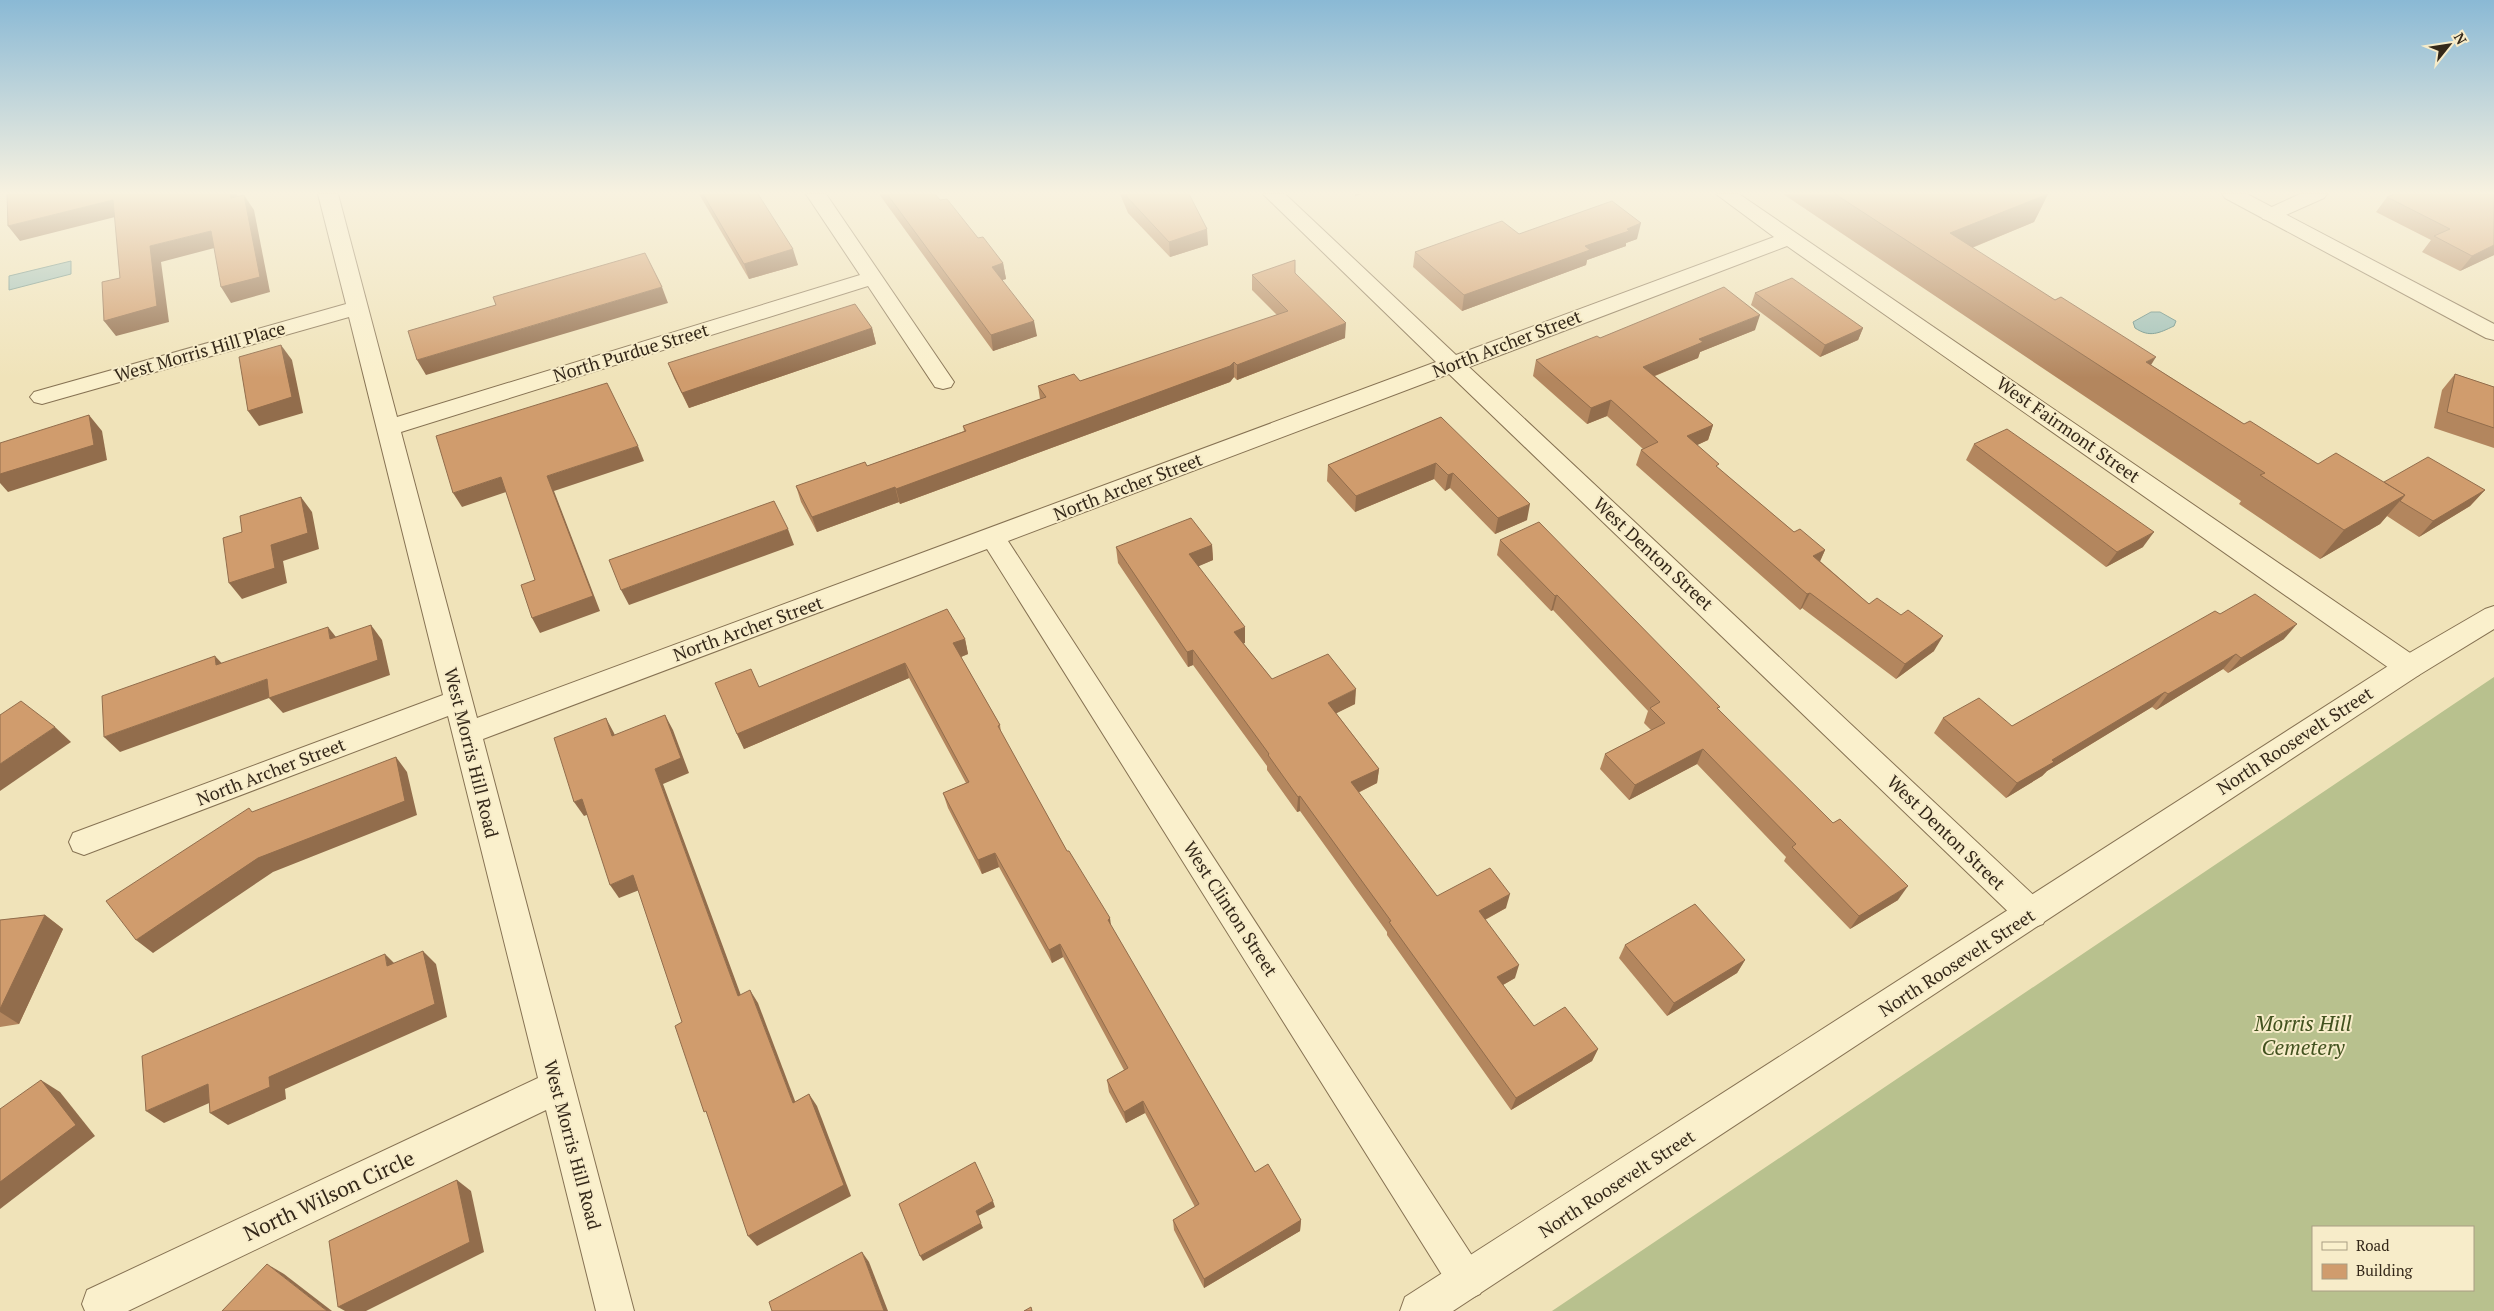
<svg xmlns="http://www.w3.org/2000/svg" width="2494" height="1311" font-family="'PT Serif',serif">
	<rect width="100%" height="100%" fill="#f0e3b9"/>
	<!-- cemetery -->
	<path fill="#b8c18e" fill-rule="evenodd" d="M2494,677V1311H1552ZM2313,1227H2473V1290H2313Z"/>
	<!-- water -->
	<g fill="#9ec0b8" stroke="#668d86">
		<polygon points="71,261 71,274 9,290 9,276"/>
		<path d="M2151,312H2160L2176,321L2174,326C2159,333 2150,338 2135,328L2133,322Z"/>
	</g>
	<g fill="none" stroke-linecap="round" stroke-linejoin="round">
		<defs>
			<g id="minor">
				<polygon points="318,194 338,194 397,417 860,275 806,194 826,194 954,382 951,387 943,389 935,387 868,286 401,432 477,718 1436,362 1263,194 1285,194 1456,355 1774,237 1716,194 1739,194 2419,659 2423,667 2419,675 2409,678 2399,675 1787,246 1469,367 2043,904 2048,914 2043,924 2032,928 2021,924 1449,374 1008,541 1480,1268 1486,1281 1480,1294 1467,1300 1454,1294 987,549 483,739 634,1311 596,1311 546,1110 128,1311 85,1311 82,1304 87,1290 538,1078 448,716 84,855 73,851 69,842 73,833 443,695 349,317 42,404 34,402 30,397 34,392 346,304"/>
				<polygon points="2300,194 2327,194 2324,198 2277,219 2270,221 2263,219 2260,215 2263,211"/>
			</g>
			<g id="tertiary">
				<polygon points="2222,194 2247,194 2494,324 2494,340 2486,338 2225,198"/>
				<polygon points="2494,606 2494,629 2419,675 1453,1311 1400,1311 1405,1297 2399,659 2485,609"/>
			</g>
		</defs>
		<!-- minor casing -->
		<use href="#minor" stroke="#867253" stroke-width="2"/>
		<!-- tertiary casing -->
		<use href="#tertiary" stroke="#867253" stroke-width="2"/>
		<!-- minor -->
		<use href="#minor" fill="#faf0cc" fill-rule="evenodd"/>
		<!-- tertiary -->
		<use href="#tertiary" fill="#faf0cc" fill-rule="evenodd"/>
	</g>
	<!-- wall -->
	<g fill="#b3865e">
		<polygon points="699,194 758,194 798,265 749,279"/>
		<polygon points="879,194 935,194 940,200 1003,263 1006,279 1002,280 1037,336 993,351"/>
		<polygon points="1120,194 1189,194 1208,245 1170,257 1128,213"/>
		<polygon points="1783,194 2048,194 2034,222 1972,248 2151,365 2244,424 2318,464 2384,482 2485,490 2470,506 2419,537 2387,516 2380,524 2320,559 2239,504 2241,501"/>
		<polygon points="2494,194 2494,255 2460,271 2422,252 2431,240 2376,212 2387,197"/>
		<polygon points="1519,234 1637,239 1626,243 1626,246 1587,260 1586,265 1462,311 1413,267 1415,252"/>
		<polygon points="1295,273 1345,338 1237,380 1234,377 1230,382 900,504 899,502 817,532 801,502 796,486 867,466 964,431 963,426 1040,399 1038,386 1080,381 1277,315 1252,290 1252,275"/>
		<polygon points="1755,293 1863,328 1858,340 1820,357 1751,305"/>
		<polygon points="872,328 876,344 689,408 674,378 668,363"/>
		<polygon points="1755,330 1700,352 1698,358 1655,376 1713,425 1708,440 1697,445 1718,468 1794,532 1825,550 1820,561 1869,604 1934,651 1896,679 1802,608 1800,610 1636,465 1641,450 1643,449 1607,416 1587,424 1533,376 1536,360 1600,338"/>
		<polygon points="2455,374 2494,387 2494,448 2434,428 2442,390"/>
		<polygon points="1441,417 1527,520 1495,534 1450,488 1445,491 1434,479 1355,512 1327,481 1328,465"/>
		<polygon points="1974,444 2143,547 2106,567 1966,460"/>
		<polygon points="1500,540 1719,710 1898,900 1850,929 1784,861 1786,857 1697,764 1629,800 1600,769 1605,754 1651,730 1644,723 1648,711 1553,610 1551,611 1497,555"/>
		<polygon points="1212,545 1213,560 1198,566 1245,643 1243,643 1272,679 1355,704 1336,713 1379,769 1377,783 1358,793 1437,896 1506,908 1485,920 1515,978 1503,985 1534,1026 1598,1049 1592,1061 1511,1110 1387,935 1387,932 1300,811 1297,812 1267,770 1267,766 1193,665 1188,667 1118,563 1116,547"/>
		<polygon points="2220,614 2284,639 2228,673 2223,669 2156,710 2152,707 2047,771 2042,776 2006,798 1934,733 1943,718 2012,726"/>
		<polygon points="965,639 968,654 961,657 1000,725 1001,732 1067,851 1255,1172 1301,1220 1300,1231 1204,1288 1174,1230 1173,1220 1195,1207 1145,1113 1126,1123 1109,1092 1107,1080 1124,1070 1063,957 1052,963 999,867 982,874 948,808 943,793 966,783 909,678 744,749 737,734 759,687"/>
		<polygon points="45,915 63,929 19,1024 0,1027 0,920"/>
		<polygon points="1625,945 1745,960 1737,973 1667,1016 1619,958"/>
	</g>
	<!-- shaded-wall -->
	<g fill="#926d4c">
		<polygon points="230,194 237,194 241,213 231,198"/>
		<polygon points="1355,194 1362,194 1355,196"/>
		<polygon points="2048,194 2034,222 1939,261 1950,233"/>
		<polygon points="244,195 254,210 270,292 231,303 221,287"/>
		<polygon points="113,200 123,215 20,241 8,226"/>
		<polygon points="1641,223 1637,239 1626,243 1626,246 1587,260 1586,265 1462,311 1464,295"/>
		<polygon points="1207,229 1208,245 1170,257 1169,242"/>
		<polygon points="211,231 222,246 161,262 169,322 116,336 104,321 150,246"/>
		<polygon points="2494,245 2494,255 2460,271 2472,256"/>
		<polygon points="793,249 798,265 749,279 744,264"/>
		<polygon points="1003,263 1006,279 995,282 992,267"/>
		<polygon points="662,287 668,303 426,375 417,360"/>
		<polygon points="1760,315 1755,330 1700,352 1698,358 1639,382 1643,367 1699,339"/>
		<polygon points="1034,321 1037,336 993,351 991,335"/>
		<polygon points="1346,323 1345,338 1237,380 1237,365"/>
		<polygon points="872,328 876,344 689,408 682,393"/>
		<polygon points="1863,328 1858,340 1820,357 1825,345"/>
		<polygon points="281,345 292,360 303,413 259,426 248,411"/>
		<polygon points="2156,357 2138,386 2146,362"/>
		<polygon points="1234,362 1234,377 1230,382 900,504 896,489"/>
		<polygon points="1611,400 1607,416 1587,424 1591,408"/>
		<polygon points="89,415 102,431 107,460 8,492 0,483 0,474"/>
		<polygon points="1713,425 1708,440 1682,452 1687,436"/>
		<polygon points="638,446 644,461 554,491 600,611 540,633 532,618 547,476"/>
		<polygon points="1436,463 1434,479 1355,512 1356,496"/>
		<polygon points="1453,473 1450,488 1445,491 1448,475"/>
		<polygon points="501,477 509,491 462,507 453,493"/>
		<polygon points="895,487 899,502 817,532 812,517"/>
		<polygon points="2485,490 2470,506 2419,537 2433,521"/>
		<polygon points="2405,495 2380,524 2320,559 2344,530"/>
		<polygon points="301,497 312,512 319,549 283,561 287,583 242,599 229,583 271,545"/>
		<polygon points="1530,504 1527,520 1495,534 1498,518"/>
		<polygon points="788,529 794,545 629,605 621,590"/>
		<polygon points="2154,532 2143,547 2106,567 2117,552"/>
		<polygon points="1212,545 1213,560 1190,570 1189,554"/>
		<polygon points="1825,550 1818,566 1813,556"/>
		<polygon points="1810,593 1802,608 1800,610 1807,594"/>
		<polygon points="1557,595 1553,610 1551,611 1555,596"/>
		<polygon points="2297,624 2284,639 2228,673 2241,658"/>
		<polygon points="371,625 382,640 390,675 283,713 269,698"/>
		<polygon points="328,627 340,642 330,639"/>
		<polygon points="1245,627 1245,643 1234,647 1234,632"/>
		<polygon points="1943,636 1934,651 1896,679 1905,664"/>
		<polygon points="965,639 968,654 956,659 953,643"/>
		<polygon points="1193,650 1193,665 1188,667 1187,652"/>
		<polygon points="2236,654 2223,669 2156,710 2168,694"/>
		<polygon points="215,656 229,671 216,665"/>
		<polygon points="905,663 909,678 744,749 737,734"/>
		<polygon points="267,679 280,694 120,752 104,737"/>
		<polygon points="1356,689 1355,704 1327,718 1328,703"/>
		<polygon points="2165,692 2152,707 2047,771 2042,776 2006,798 2017,783 2052,760"/>
		<polygon points="665,715 673,730 689,773 663,784 746,1009 738,996 655,769"/>
		<polygon points="606,718 614,733 621,751 612,736"/>
		<polygon points="55,727 71,742 0,791 0,764"/>
		<polygon points="1703,749 1697,764 1629,800 1635,785"/>
		<polygon points="396,757 407,772 417,815 273,872 153,953 136,940"/>
		<polygon points="1379,769 1377,783 1349,797 1351,782"/>
		<polygon points="1300,796 1300,811 1297,812 1298,797"/>
		<polygon points="582,799 592,813 584,816 574,802"/>
		<polygon points="995,853 999,867 982,874 978,860"/>
		<polygon points="633,875 642,889 619,898 610,885"/>
		<polygon points="1908,886 1898,900 1850,929 1859,916"/>
		<polygon points="1510,894 1506,908 1475,925 1479,911"/>
		<polygon points="45,915 63,929 19,1024 0,1012 0,1009"/>
		<polygon points="1110,918 1112,932 1108,920"/>
		<polygon points="1060,944 1063,957 1052,963 1049,950"/>
		<polygon points="423,951 436,964 447,1017 285,1089 286,1099 228,1125 210,1113 269,1077"/>
		<polygon points="385,954 398,967 387,966"/>
		<polygon points="1745,960 1737,973 1667,1016 1674,1003"/>
		<polygon points="1519,965 1515,978 1494,990 1497,977"/>
		<polygon points="750,990 758,1003 800,1114 793,1103"/>
		<polygon points="1598,1049 1592,1061 1511,1110 1516,1098"/>
		<polygon points="41,1080 60,1092 95,1136 0,1209 0,1182"/>
		<polygon points="208,1084 225,1096 164,1123 146,1111"/>
		<polygon points="809,1094 817,1106 851,1196 757,1246 748,1236"/>
		<polygon points="1143,1101 1145,1113 1126,1123 1124,1112"/>
		<polygon points="457,1180 471,1191 484,1252 366,1311 345,1311 338,1307"/>
		<polygon points="993,1201 995,1207 978,1216 976,1211"/>
		<polygon points="1301,1220 1300,1231 1204,1288 1204,1279"/>
		<polygon points="981,1223 983,1228 923,1261 920,1256"/>
		<polygon points="862,1252 869,1262 888,1311 884,1311"/>
		<polygon points="267,1264 284,1274 332,1311 327,1311"/>
	</g>
	<!-- building -->
	<g fill="#d09c6d" stroke="#926d4c">
		<polygon points="7,194 230,194 231,198 244,195 260,277 221,287 211,231 150,246 157,306 104,321 102,282 120,278 113,200 8,226"/>
		<polygon points="703,194 758,194 793,249 744,264"/>
		<polygon points="887,194 935,194 940,200 947,199 978,238 983,237 1003,263 992,267 1034,321 991,335"/>
		<polygon points="1126,194 1189,194 1207,229 1169,242 1127,197"/>
		<polygon points="1835,194 2048,194 1950,233 2055,300 2061,297 2156,357 2146,362 2244,424 2250,421 2318,464 2336,453 2405,495 2344,530 2260,475 2265,473"/>
		<polygon points="2394,194 2494,194 2494,245 2472,256 2434,236 2450,229 2387,197"/>
		<polygon points="1612,201 1641,223 1627,229 1629,231 1585,246 1590,250 1464,295 1415,252 1502,221 1519,234"/>
		<polygon points="645,253 662,287 417,360 408,331 496,305 493,297"/>
		<polygon points="1295,260 1295,273 1346,323 1237,365 1234,362 1230,366 896,489 895,487 812,517 796,486 865,462 867,466 966,431 963,426 1046,397 1038,386 1074,374 1080,381 1288,311 1252,275"/>
		<polygon points="1792,278 1863,328 1825,345 1755,293"/>
		<polygon points="1724,287 1760,315 1699,339 1703,342 1643,367 1713,425 1687,436 1719,464 1716,466 1794,532 1800,529 1825,550 1813,556 1869,604 1877,598 1901,615 1908,610 1943,636 1905,664 1810,593 1807,594 1641,450 1658,442 1611,400 1591,408 1536,360 1597,336 1600,338"/>
		<polygon points="855,304 872,328 682,393 668,363"/>
		<polygon points="281,345 292,397 248,411 239,357"/>
		<polygon points="2455,374 2494,387 2494,428 2447,412"/>
		<polygon points="607,383 638,446 547,476 593,596 532,618 521,585 535,580 501,477 453,493 436,436"/>
		<polygon points="89,415 94,445 0,474 0,443"/>
		<polygon points="1441,417 1530,504 1498,518 1453,473 1448,475 1436,463 1356,496 1328,465"/>
		<polygon points="2007,429 2154,532 2117,552 1974,444"/>
		<polygon points="2428,457 2485,490 2433,521 2400,501 2405,495 2384,482"/>
		<polygon points="301,497 308,533 271,545 275,568 229,583 223,538 242,532 240,516"/>
		<polygon points="774,501 788,529 621,590 609,560"/>
		<polygon points="1191,518 1212,545 1189,554 1245,627 1234,632 1272,679 1328,654 1356,689 1328,703 1379,769 1351,782 1437,896 1490,868 1510,894 1479,911 1519,965 1497,977 1534,1026 1565,1007 1598,1049 1516,1098 1389,922 1391,921 1300,796 1298,797 1268,755 1269,754 1193,650 1187,652 1116,547"/>
		<polygon points="1539,522 1720,707 1717,708 1833,823 1840,819 1908,886 1859,916 1792,847 1796,844 1703,749 1635,785 1605,754 1665,723 1650,708 1660,702 1557,595 1555,596 1500,540"/>
		<polygon points="2255,594 2297,624 2241,658 2236,654 2168,694 2165,692 2052,760 2054,762 2017,783 1943,718 1979,698 2012,726 2215,611 2220,614"/>
		<polygon points="947,609 965,639 953,643 1000,725 998,726 1067,851 1069,851 1110,918 1108,920 1255,1172 1268,1164 1301,1220 1204,1279 1173,1220 1199,1204 1143,1101 1124,1112 1107,1080 1128,1068 1060,944 1049,950 995,853 978,860 943,793 969,782 905,663 737,734 715,683 751,669 759,687"/>
		<polygon points="371,625 378,660 269,698 267,679 104,737 102,696 215,656 216,665 328,627 330,639"/>
		<polygon points="21,701 55,727 0,764 0,715"/>
		<polygon points="665,715 681,758 655,769 738,996 750,990 793,1103 809,1094 844,1185 748,1236 706,1111 704,1112 675,1026 682,1022 633,875 610,885 582,799 574,802 554,738 606,718 612,736"/>
		<polygon points="396,757 405,801 258,858 136,940 106,901 249,808 252,812"/>
		<polygon points="1695,904 1745,960 1674,1003 1625,945"/>
		<polygon points="45,915 0,1009 0,920"/>
		<polygon points="423,951 435,1004 269,1077 270,1087 210,1113 208,1084 146,1111 142,1056 385,954 387,966"/>
		<polygon points="41,1080 76,1125 0,1182 0,1109"/>
		<polygon points="975,1162 993,1201 976,1211 981,1223 920,1256 899,1204"/>
		<polygon points="457,1180 470,1242 338,1307 329,1241"/>
		<polygon points="862,1252 884,1311 772,1311 769,1302"/>
		<polygon points="267,1264 327,1311 222,1311"/>
		<polygon points="1031,1307 1032,1311 1024,1311"/>
	</g>
	<!-- sky -->
	<linearGradient id="sky" x2="0" y2="1"><stop stop-color="#8ab9d5"/><stop offset="0.51" stop-color="#f8f2e0"/><stop offset="1" stop-color="#f8f2e0" stop-opacity="0"/></linearGradient>
	<rect width="2494" height="378" fill="url(#sky)"/>
	<g text-anchor="middle" stroke-width="4" stroke-linejoin="round" paint-order="stroke">
		<!-- street labels -->
		<g font-size="18" fill="#342819" stroke="#f7ecc9">
			<text transform="translate(1507 344) rotate(-21)" y="6">North Archer Street</text>
			<text transform="translate(200 352) rotate(-16)" y="6">West Morris Hill Place</text>
			<text transform="translate(631 353) rotate(-17)" y="6">North Purdue Street</text>
			<text transform="translate(2068 430) rotate(35)" y="6">West Fairmont Street</text>
			<text transform="translate(1128 487) rotate(-21)" y="6">North Archer Street</text>
			<text transform="translate(1653 554) rotate(43)" y="6">West Denton Street</text>
			<text transform="translate(748 629) rotate(-20)" y="6">North Archer Street</text>
			<text transform="translate(2295 741) rotate(-33)" y="6">North Roosevelt Street</text>
			<text transform="translate(471 753) rotate(76)" y="6">West Morris Hill Road</text>
			<text transform="translate(271 772) rotate(-21)" y="6">North Archer Street</text>
			<text transform="translate(1946 833) rotate(44)" y="6">West Denton Street</text>
			<text transform="translate(1230 909) rotate(57)" y="6">West Clinton Street</text>
			<text transform="translate(1957 963) rotate(-33)" y="6">North Roosevelt Street</text>
			<text transform="translate(572 1145) rotate(75)" y="6">West Morris Hill Road</text>
			<text transform="translate(1617 1184) rotate(-33)" y="6">North Roosevelt Street</text>
		</g>
		<!-- near-park labels -->
		<g font-size="21" font-style="italic" fill="#42521f" stroke="#f7ecc9">
			<text x="2303" y="1031">Morris Hill<tspan x="2303" dy="24">Cemetery</tspan></text>
		</g>
		<!-- near-street labels -->
		<g font-size="21" fill="#342819" stroke="#f7ecc9">
			<text transform="translate(329 1196) rotate(-25)" y="7">North Wilson Circle</text>
		</g>
	</g>
	<!-- legend -->
	<rect x="2312" y="1226" width="162" height="65" fill="#f7ecc9" stroke="#a99e83"/>
	<rect x="2322" y="1242" width="25" height="8" fill="#faf0cc" stroke="#a99e83"/>
	<text x="2356" y="1251" font-size="15" fill="#342819">Road</text>
	<rect x="2322" y="1264" width="25" height="15" fill="#d09c6d" stroke="#a99e83"/>
	<text x="2356" y="1276" font-size="15" fill="#342819">Building</text>
	<!-- north arrow -->
	<g transform="translate(2449 45) rotate(60)" stroke="#f7ecc9" stroke-width="4" paint-order="stroke">
	<path d="M0-4L9 19L0 12L-9 19Z" fill="#342819"/>
	<text y="-8" font-size="14" font-weight="bold" text-anchor="middle" fill="#342819">N</text>
	</g>
</svg>
